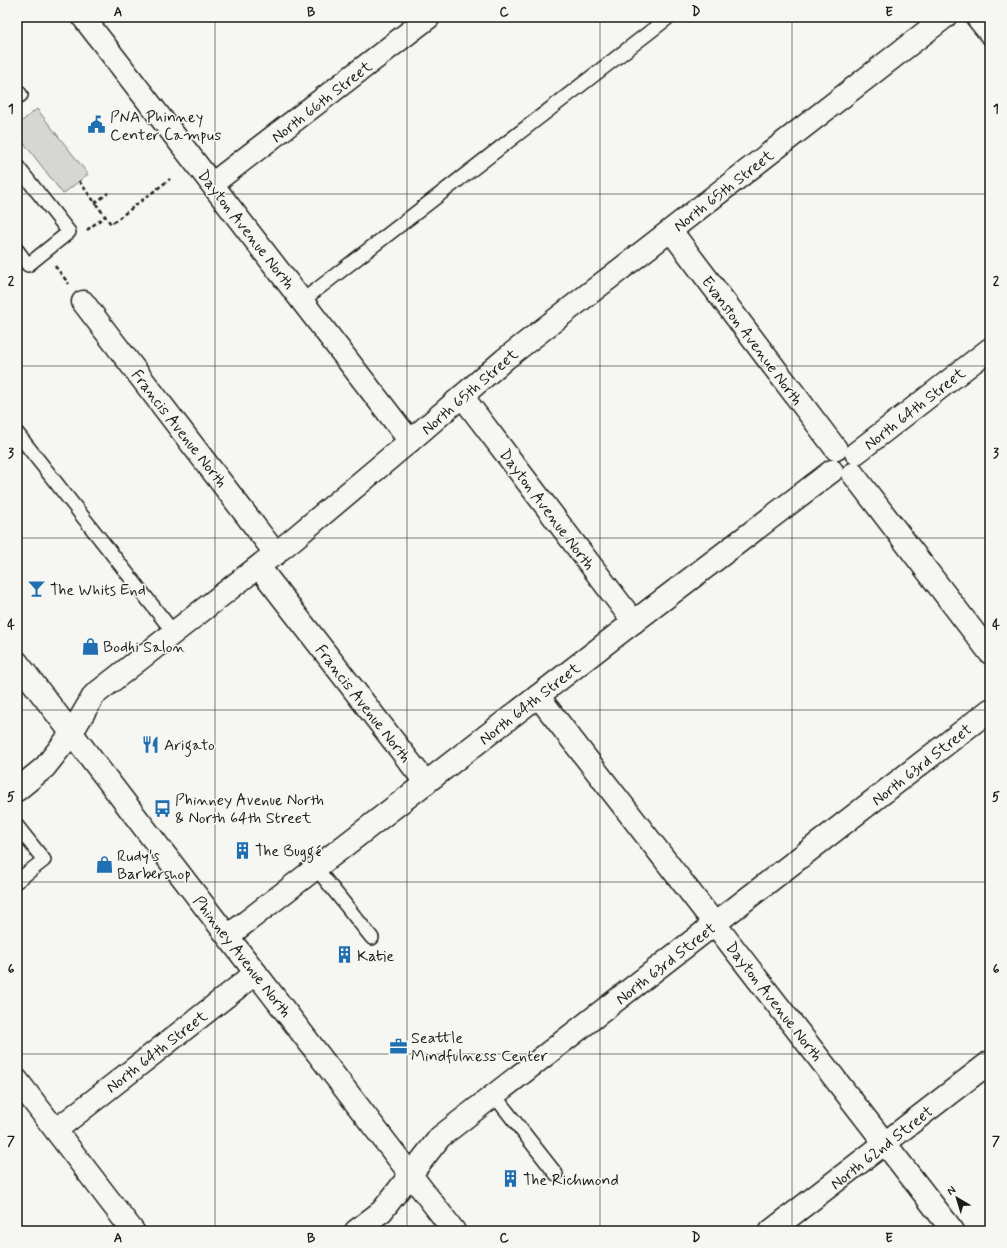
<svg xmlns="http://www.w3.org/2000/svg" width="1007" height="1248" font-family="Mynerve,sans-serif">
	<rect width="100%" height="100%" fill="#f6f6f2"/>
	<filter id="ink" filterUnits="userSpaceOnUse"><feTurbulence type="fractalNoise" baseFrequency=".025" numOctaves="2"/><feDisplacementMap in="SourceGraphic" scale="8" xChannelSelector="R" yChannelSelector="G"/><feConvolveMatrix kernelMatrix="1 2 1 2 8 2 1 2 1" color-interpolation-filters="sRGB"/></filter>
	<g filter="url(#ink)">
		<!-- green -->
		<polygon fill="#d6d6d2" stroke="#797977" points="37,109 88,174 63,194 17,134 17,125"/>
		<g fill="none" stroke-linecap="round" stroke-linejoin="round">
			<defs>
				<g id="service">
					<polyline points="17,90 21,95 17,97"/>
					<polyline points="17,166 69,232 28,265 17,250"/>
					<polyline points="302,301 669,17"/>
					<polyline points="17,433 174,633"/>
					<polyline points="17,826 44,860 17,881"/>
					<polyline points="316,868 372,938"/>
					<polyline points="494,1095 556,1174"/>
				</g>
				<g id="minor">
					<polyline points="83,17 410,441"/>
					<polyline points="977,17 990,33"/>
					<polyline points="212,184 429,17"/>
					<polyline points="671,231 836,449"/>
					<polyline points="83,302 276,554"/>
					<polyline points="462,396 634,622"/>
					<polyline points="856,453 990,349"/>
					<polyline points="853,474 990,653"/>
					<polyline points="259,567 426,783"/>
					<polyline points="538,696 953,1231"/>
					<polyline points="228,936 618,634 832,471"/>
					<polyline points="17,1080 133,1231"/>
					<polyline points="56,1130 256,973"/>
					<polyline points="356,1231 382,1211 440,1137 990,710"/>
					<polyline points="771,1231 990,1062"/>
				</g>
				<g id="tertiary">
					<polyline points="17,662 454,1231"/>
					<polyline points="17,790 45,767 71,734 94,695 291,541 410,441 505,359 945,17"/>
				</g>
			</defs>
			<!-- service casing -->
			<use href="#service" stroke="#1c1c1c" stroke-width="16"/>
			<!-- minor casing -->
			<use href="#minor" stroke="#1c1c1c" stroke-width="25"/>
			<!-- tertiary casing -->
			<use href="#tertiary" stroke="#1c1c1c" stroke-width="25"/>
			<!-- path -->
			<g stroke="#1c1c1c" stroke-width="2.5" stroke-dasharray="4 3" stroke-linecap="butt">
				<polyline points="79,181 105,216"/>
				<polyline points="95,203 108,193"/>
				<polyline points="87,230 105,216 111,224 170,179"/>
				<polyline points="55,266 69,284"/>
			</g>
			<!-- service -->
			<use href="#service" stroke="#f6f6f2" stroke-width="13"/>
			<!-- minor -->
			<use href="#minor" stroke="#f6f6f2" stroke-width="22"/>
			<!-- tertiary -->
			<use href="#tertiary" stroke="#f6f6f2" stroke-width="22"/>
		</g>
	</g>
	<!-- grid -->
	<path fill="none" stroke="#1c1c1c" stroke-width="1" stroke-opacity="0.55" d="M215,17V1231M407,17V1231M600,17V1231M792,17V1231M17,194H990M17,366H990M17,538H990M17,710H990M17,882H990M17,1054H990"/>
	<!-- icons -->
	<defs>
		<symbol id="civic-bare" viewBox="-9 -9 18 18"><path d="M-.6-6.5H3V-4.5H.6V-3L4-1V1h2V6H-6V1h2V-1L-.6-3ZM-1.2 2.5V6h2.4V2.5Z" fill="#1f6fb2" stroke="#f6f6f2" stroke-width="2.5" paint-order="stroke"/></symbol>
		<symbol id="bar-bare" viewBox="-9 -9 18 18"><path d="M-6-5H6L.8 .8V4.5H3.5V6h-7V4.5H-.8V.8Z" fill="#1f6fb2" stroke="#f6f6f2" stroke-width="2.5" paint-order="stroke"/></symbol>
		<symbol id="shop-bare" viewBox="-9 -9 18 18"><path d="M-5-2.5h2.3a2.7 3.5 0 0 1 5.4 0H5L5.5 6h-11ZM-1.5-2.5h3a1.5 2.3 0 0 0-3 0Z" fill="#1f6fb2" stroke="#f6f6f2" stroke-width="2.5" paint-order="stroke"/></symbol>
		<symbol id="restaurant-bare" viewBox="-9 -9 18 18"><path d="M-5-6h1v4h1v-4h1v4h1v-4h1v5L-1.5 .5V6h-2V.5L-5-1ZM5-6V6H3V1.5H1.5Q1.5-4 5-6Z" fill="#1f6fb2" stroke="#f6f6f2" stroke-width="2.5" paint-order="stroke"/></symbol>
		<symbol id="bus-bare" viewBox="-9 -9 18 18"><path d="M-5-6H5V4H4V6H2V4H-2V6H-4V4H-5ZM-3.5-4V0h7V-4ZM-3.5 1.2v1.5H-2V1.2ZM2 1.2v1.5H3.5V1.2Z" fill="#1f6fb2" stroke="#f6f6f2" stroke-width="2.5" paint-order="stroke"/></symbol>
		<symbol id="building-bare" viewBox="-9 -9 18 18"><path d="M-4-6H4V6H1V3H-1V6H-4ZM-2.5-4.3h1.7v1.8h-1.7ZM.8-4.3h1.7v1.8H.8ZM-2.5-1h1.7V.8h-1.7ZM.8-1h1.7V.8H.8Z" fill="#1f6fb2" stroke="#f6f6f2" stroke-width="2.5" paint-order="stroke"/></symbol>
		<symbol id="office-bare" viewBox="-9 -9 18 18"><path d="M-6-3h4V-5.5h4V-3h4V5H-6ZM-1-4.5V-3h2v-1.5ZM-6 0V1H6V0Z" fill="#1f6fb2" stroke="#f6f6f2" stroke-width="2.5" paint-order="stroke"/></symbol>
	</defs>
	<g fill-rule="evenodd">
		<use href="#civic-bare" x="84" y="112" width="25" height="25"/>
		<use href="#bar-bare" x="24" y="576" width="25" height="25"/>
		<use href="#shop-bare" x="78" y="634" width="25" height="25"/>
		<use href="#restaurant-bare" x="138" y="732" width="25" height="25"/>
		<use href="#bus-bare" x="150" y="796" width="25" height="25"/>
		<use href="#building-bare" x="230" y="838" width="25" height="25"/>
		<use href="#shop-bare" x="92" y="852" width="25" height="25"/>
		<use href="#building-bare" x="332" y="942" width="25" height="25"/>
		<use href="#office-bare" x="386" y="1034" width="25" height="25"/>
		<use href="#building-bare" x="498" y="1166" width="25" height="25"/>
	</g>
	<g text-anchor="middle" stroke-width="3" stroke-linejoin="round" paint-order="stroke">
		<!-- street labels -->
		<g font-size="16" fill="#1c1c1c" stroke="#f6f6f2">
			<text transform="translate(321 101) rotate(-38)" y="6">North 66th Street</text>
			<text transform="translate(723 190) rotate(-38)" y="6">North 65th Street</text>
			<text transform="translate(247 229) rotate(52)" y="6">Dayton Avenue North</text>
			<text transform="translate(753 340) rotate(53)" y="6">Evanston Avenue North</text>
			<text transform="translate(469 391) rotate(-41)" y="6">North 65th Street</text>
			<text transform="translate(914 408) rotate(-38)" y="6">North 64th Street</text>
			<text transform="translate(180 428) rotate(52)" y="6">Francis Avenue North</text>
			<text transform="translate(548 509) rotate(53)" y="6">Dayton Avenue North</text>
			<text transform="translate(364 703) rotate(52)" y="6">Francis Avenue North</text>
			<text transform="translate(529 703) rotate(-38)" y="6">North 64th Street</text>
			<text transform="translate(921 764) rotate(-38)" y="6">North 63rd Street</text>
			<text transform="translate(243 956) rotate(52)" y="6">Phinney Avenue North</text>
			<text transform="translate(665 963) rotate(-38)" y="6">North 63rd Street</text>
			<text transform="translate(775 1001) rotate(52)" y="6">Dayton Avenue North</text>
			<text transform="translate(156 1051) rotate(-38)" y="6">North 64th Street</text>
			<text transform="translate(881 1147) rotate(-38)" y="6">North 62nd Street</text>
		</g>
		<!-- poi labels -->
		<g font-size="16" fill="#1c1c1c" stroke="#f6f6f2" text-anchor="start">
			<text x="110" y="122">PNA Phinney<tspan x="110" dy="18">Center Campus</tspan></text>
			<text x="50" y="595">The Whits End</text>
			<text x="103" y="652">Bodhi Salon</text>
			<text x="164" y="750">Arigato</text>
			<text x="175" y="805">Phinney Avenue North<tspan x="175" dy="18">&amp; North 64th Street</tspan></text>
			<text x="255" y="856">The Buggé</text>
			<text x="117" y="861">Rudy's<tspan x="117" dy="18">Barbershop</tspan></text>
			<text x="357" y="961">Katie</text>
			<text x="411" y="1043">Seattle<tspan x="411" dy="18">Mindfulness Center</tspan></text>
			<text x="523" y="1185">The Richmond</text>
		</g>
	</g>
	<!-- margin -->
	<rect width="1007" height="1248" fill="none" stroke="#f6f6f2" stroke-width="44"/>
	<!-- north arrow -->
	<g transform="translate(957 1198) rotate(322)" stroke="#f6f6f2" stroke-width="3" paint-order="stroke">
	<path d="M0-3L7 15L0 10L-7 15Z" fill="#1c1c1c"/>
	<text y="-6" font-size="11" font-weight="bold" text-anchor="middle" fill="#1c1c1c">N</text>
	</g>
	<rect x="22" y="22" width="963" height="1204" fill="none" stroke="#1c1c1c" stroke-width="1.5"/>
	<g font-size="13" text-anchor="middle" font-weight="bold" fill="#1c1c1c">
		<text x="118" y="16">A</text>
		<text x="311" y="16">B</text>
		<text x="504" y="16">C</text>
		<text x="696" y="16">D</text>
		<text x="889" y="16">E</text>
		<text x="11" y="113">1</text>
		<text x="996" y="113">1</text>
		<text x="11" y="285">2</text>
		<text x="996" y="285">2</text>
		<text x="11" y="457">3</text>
		<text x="996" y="457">3</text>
		<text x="11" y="629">4</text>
		<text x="996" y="629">4</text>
		<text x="11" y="801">5</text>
		<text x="996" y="801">5</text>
		<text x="11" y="973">6</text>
		<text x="996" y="973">6</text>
		<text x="11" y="1145">7</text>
		<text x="996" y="1145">7</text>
		<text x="118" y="1242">A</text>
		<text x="311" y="1242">B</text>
		<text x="504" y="1242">C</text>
		<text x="696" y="1242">D</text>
		<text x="889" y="1242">E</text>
	</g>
</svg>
